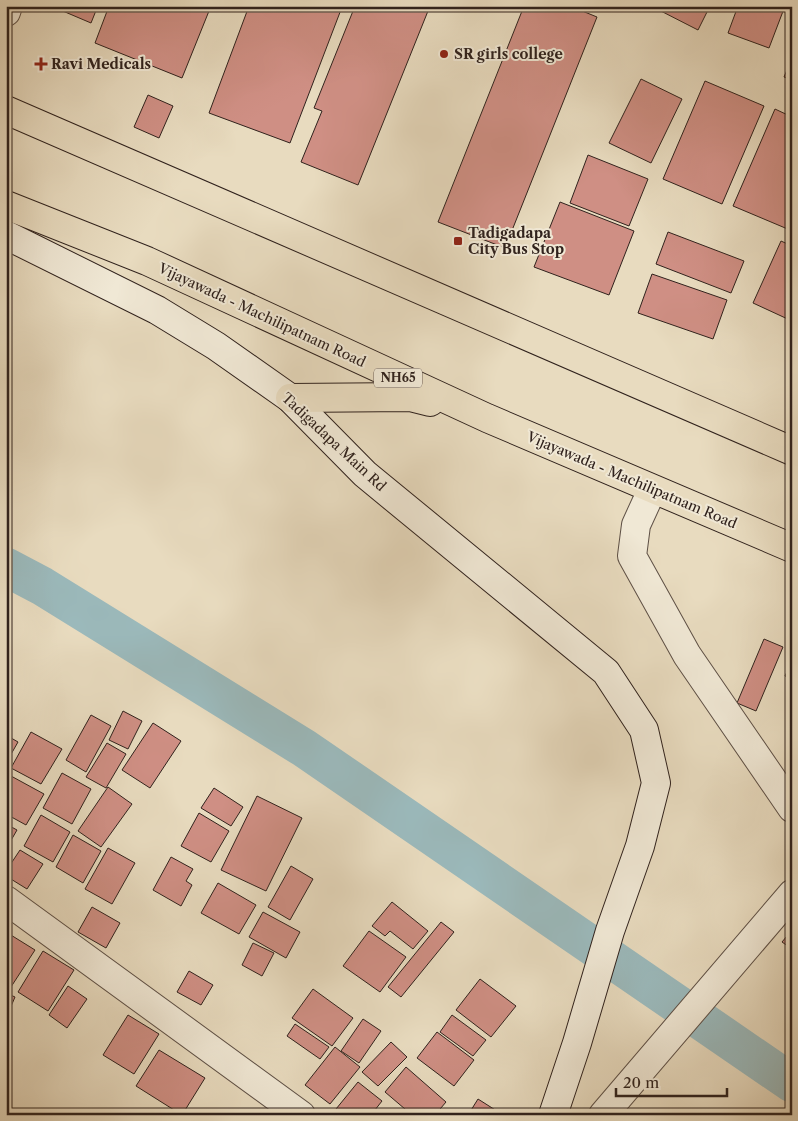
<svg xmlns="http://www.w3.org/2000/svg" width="798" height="1121" font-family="'Libre Caslon Text',serif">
	<rect width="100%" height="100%" fill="#e8dbbf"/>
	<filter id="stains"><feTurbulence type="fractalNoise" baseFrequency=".004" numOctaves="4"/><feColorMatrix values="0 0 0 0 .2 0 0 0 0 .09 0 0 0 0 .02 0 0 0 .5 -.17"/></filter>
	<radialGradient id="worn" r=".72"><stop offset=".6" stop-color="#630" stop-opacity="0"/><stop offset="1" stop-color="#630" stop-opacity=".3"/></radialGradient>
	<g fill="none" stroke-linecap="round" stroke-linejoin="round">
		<!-- canal -->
		<polyline stroke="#9bb9bb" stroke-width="39" points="6,567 42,586 304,748 792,1083"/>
	</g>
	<!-- building -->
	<g fill="#cf8f84" stroke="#30221d">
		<polygon points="51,6 93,6 97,8 91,23"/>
		<polygon points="109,6 211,6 182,78 95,43"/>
		<polygon points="249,6 342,7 290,143 209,113"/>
		<polygon points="355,6 430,6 358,185 301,162 322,111 314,108"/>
		<polygon points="524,6 570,6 597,17 505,248 438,222"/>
		<polygon points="656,6 710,6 698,30 655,8"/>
		<polygon points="738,6 785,6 769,48 728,33"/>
		<polygon points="792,58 792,80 784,77"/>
		<polygon points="641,79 682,99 651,163 609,143"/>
		<polygon points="705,81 764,106 722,204 663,179"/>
		<polygon points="148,95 173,106 159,138 134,127"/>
		<polygon points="775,109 792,117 790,230 733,206"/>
		<polygon points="588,155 648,179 629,226 570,203"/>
		<polygon points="560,202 634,231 609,295 534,267"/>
		<polygon points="668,232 744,261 731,293 656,264"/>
		<polygon points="781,241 792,246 792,321 753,303"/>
		<polygon points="652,274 727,300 713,339 638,313"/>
		<polygon points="764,639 783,647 756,711 737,703"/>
		<polygon points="792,661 792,680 785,676"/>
		<polygon points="123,711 142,721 128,749 109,740"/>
		<polygon points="91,715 111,726 86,772 66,760"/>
		<polygon points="153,723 181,741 150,788 122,770"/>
		<polygon points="31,732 62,749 41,784 11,768"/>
		<polygon points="6,735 18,742 6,763"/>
		<polygon points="107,743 126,754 106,788 86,777"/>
		<polygon points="62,773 91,789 72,824 43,808"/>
		<polygon points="11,776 44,794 26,825 6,814 6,784"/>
		<polygon points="108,787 132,804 101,847 78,831"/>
		<polygon points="214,788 243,807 231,826 201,808"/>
		<polygon points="257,796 302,818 266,891 221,870"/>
		<polygon points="199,813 229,831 211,862 181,846"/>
		<polygon points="41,815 70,832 53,862 24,846"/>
		<polygon points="6,824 17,830 6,849"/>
		<polygon points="73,835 101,851 83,883 56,867"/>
		<polygon points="108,848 135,863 112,904 85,889"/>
		<polygon points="20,850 43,864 27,889 6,876 6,871"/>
		<polygon points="171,857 193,869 186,881 192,885 181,906 153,890"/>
		<polygon points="291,866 313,879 290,920 268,907"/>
		<polygon points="218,883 256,905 239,934 201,913"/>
		<polygon points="392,902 428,931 413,949 390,931 385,936 372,926"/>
		<polygon points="92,907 120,923 106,948 78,932"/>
		<polygon points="263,912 300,932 286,958 249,937"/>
		<polygon points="441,922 454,932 401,997 388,987"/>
		<polygon points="792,930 792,949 782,942"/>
		<polygon points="369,931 406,957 380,992 343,966"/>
		<polygon points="6,932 35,950 9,990 6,988"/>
		<polygon points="253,943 274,953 262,976 242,965"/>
		<polygon points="43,951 74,970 48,1011 18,992"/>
		<polygon points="189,971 213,985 201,1005 177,992"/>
		<polygon points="480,979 516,1006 491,1037 456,1010"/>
		<polygon points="68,986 87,999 67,1028 49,1015"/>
		<polygon points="313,989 353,1018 332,1046 292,1018"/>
		<polygon points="6,993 15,997 6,1018"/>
		<polygon points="128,1015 159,1034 134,1074 103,1055"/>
		<polygon points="452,1015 486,1040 473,1056 440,1032"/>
		<polygon points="363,1019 381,1031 359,1063 341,1051"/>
		<polygon points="295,1024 329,1047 320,1059 287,1036"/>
		<polygon points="437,1032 474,1060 454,1086 417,1058"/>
		<polygon points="391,1042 407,1057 378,1086 362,1072"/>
		<polygon points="335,1047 360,1067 330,1104 305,1085"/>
		<polygon points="159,1050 205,1078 182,1115 136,1086"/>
		<polygon points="406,1067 446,1102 435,1115 412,1115 385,1092"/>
		<polygon points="358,1082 382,1101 371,1115 343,1115 336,1109"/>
		<polygon points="478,1099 500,1113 499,1115 468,1115"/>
	</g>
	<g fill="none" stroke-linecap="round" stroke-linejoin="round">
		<defs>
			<g id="minor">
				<polyline points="6,12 8,6"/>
				<polyline points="652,490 636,525 632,556 687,655 792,808"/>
				<polyline points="603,1115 792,894"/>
			</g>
			<polyline id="tertiary" points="6,900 301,1115"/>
			<polyline id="secondary" points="6,235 157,310 216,346 290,398 365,474 606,672 644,730 656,783 640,846 610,931 577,1043 553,1115"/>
			<g id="trunk">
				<polyline points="6,110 792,451"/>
				<polyline points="6,205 147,261 487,418 792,548"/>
				<polyline points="290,398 410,397 430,402"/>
			</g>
		</defs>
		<!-- minor casing -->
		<use href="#minor" stroke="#5e5046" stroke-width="30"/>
		<!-- tertiary casing -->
		<use href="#tertiary" stroke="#5e5046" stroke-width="30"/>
		<!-- secondary casing -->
		<use href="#secondary" stroke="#30221d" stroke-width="30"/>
		<!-- trunk casing -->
		<use href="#trunk" stroke="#30221d" stroke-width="30"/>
		<!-- minor -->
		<use href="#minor" stroke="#f0e8d5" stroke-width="28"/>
		<!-- tertiary -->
		<use href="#tertiary" stroke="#f0e8d5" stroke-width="28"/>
		<!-- secondary -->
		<use href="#secondary" stroke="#f0e8d5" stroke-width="28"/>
		<!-- trunk -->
		<use href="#trunk" stroke="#e8dbbf" stroke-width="28"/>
	</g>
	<!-- markers -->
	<g fill="#8f2418" stroke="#f0e8d5" stroke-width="2">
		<circle cx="444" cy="54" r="5"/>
		<path d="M38.5 56.5h5v5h5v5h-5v5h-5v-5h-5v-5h5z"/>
		<rect x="453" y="236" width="10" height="10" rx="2.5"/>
	</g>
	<g text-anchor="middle" stroke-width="4" stroke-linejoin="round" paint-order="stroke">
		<!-- shield labels -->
		<rect fill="#f0e8d5" stroke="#6a5d54" stroke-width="1" x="374" y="368.5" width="48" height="19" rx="4"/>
		<g font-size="12" font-weight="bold" fill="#30221d">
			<text x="398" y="382">NH65</text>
		</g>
		<!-- poi labels -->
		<g font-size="14" font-weight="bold" fill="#30221d" stroke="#f0e8d5" text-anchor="start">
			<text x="454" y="59">SR girls college</text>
			<text x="51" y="69">Ravi Medicals</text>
			<text x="468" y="238">Tadigadapa<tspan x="468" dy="16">City Bus Stop</tspan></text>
		</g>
		<!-- street labels -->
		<g font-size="14" fill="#30221d" stroke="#f0e8d5">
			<text transform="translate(262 315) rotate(25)" y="5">Vijayawada - Machilipatnam Road</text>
			<text transform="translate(334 442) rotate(43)" y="5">Tadigadapa Main Rd</text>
			<text transform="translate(632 480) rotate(23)" y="5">Vijayawada - Machilipatnam Road</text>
		</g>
	</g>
	<!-- margin -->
	<rect width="798" height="1121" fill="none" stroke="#e8dbbf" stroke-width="25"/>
	<rect x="8" y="8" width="783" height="1106" fill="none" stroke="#30221d" stroke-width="2.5"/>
	<rect x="12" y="12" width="773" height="1096" fill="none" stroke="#30221d"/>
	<!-- scale -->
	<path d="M616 1088v8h111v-8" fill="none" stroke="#30221d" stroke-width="2.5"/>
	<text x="623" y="1088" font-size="15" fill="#30221d" stroke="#f0e8d5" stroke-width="4" paint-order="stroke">20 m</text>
	<rect width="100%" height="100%" filter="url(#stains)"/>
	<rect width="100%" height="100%" fill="url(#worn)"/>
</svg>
